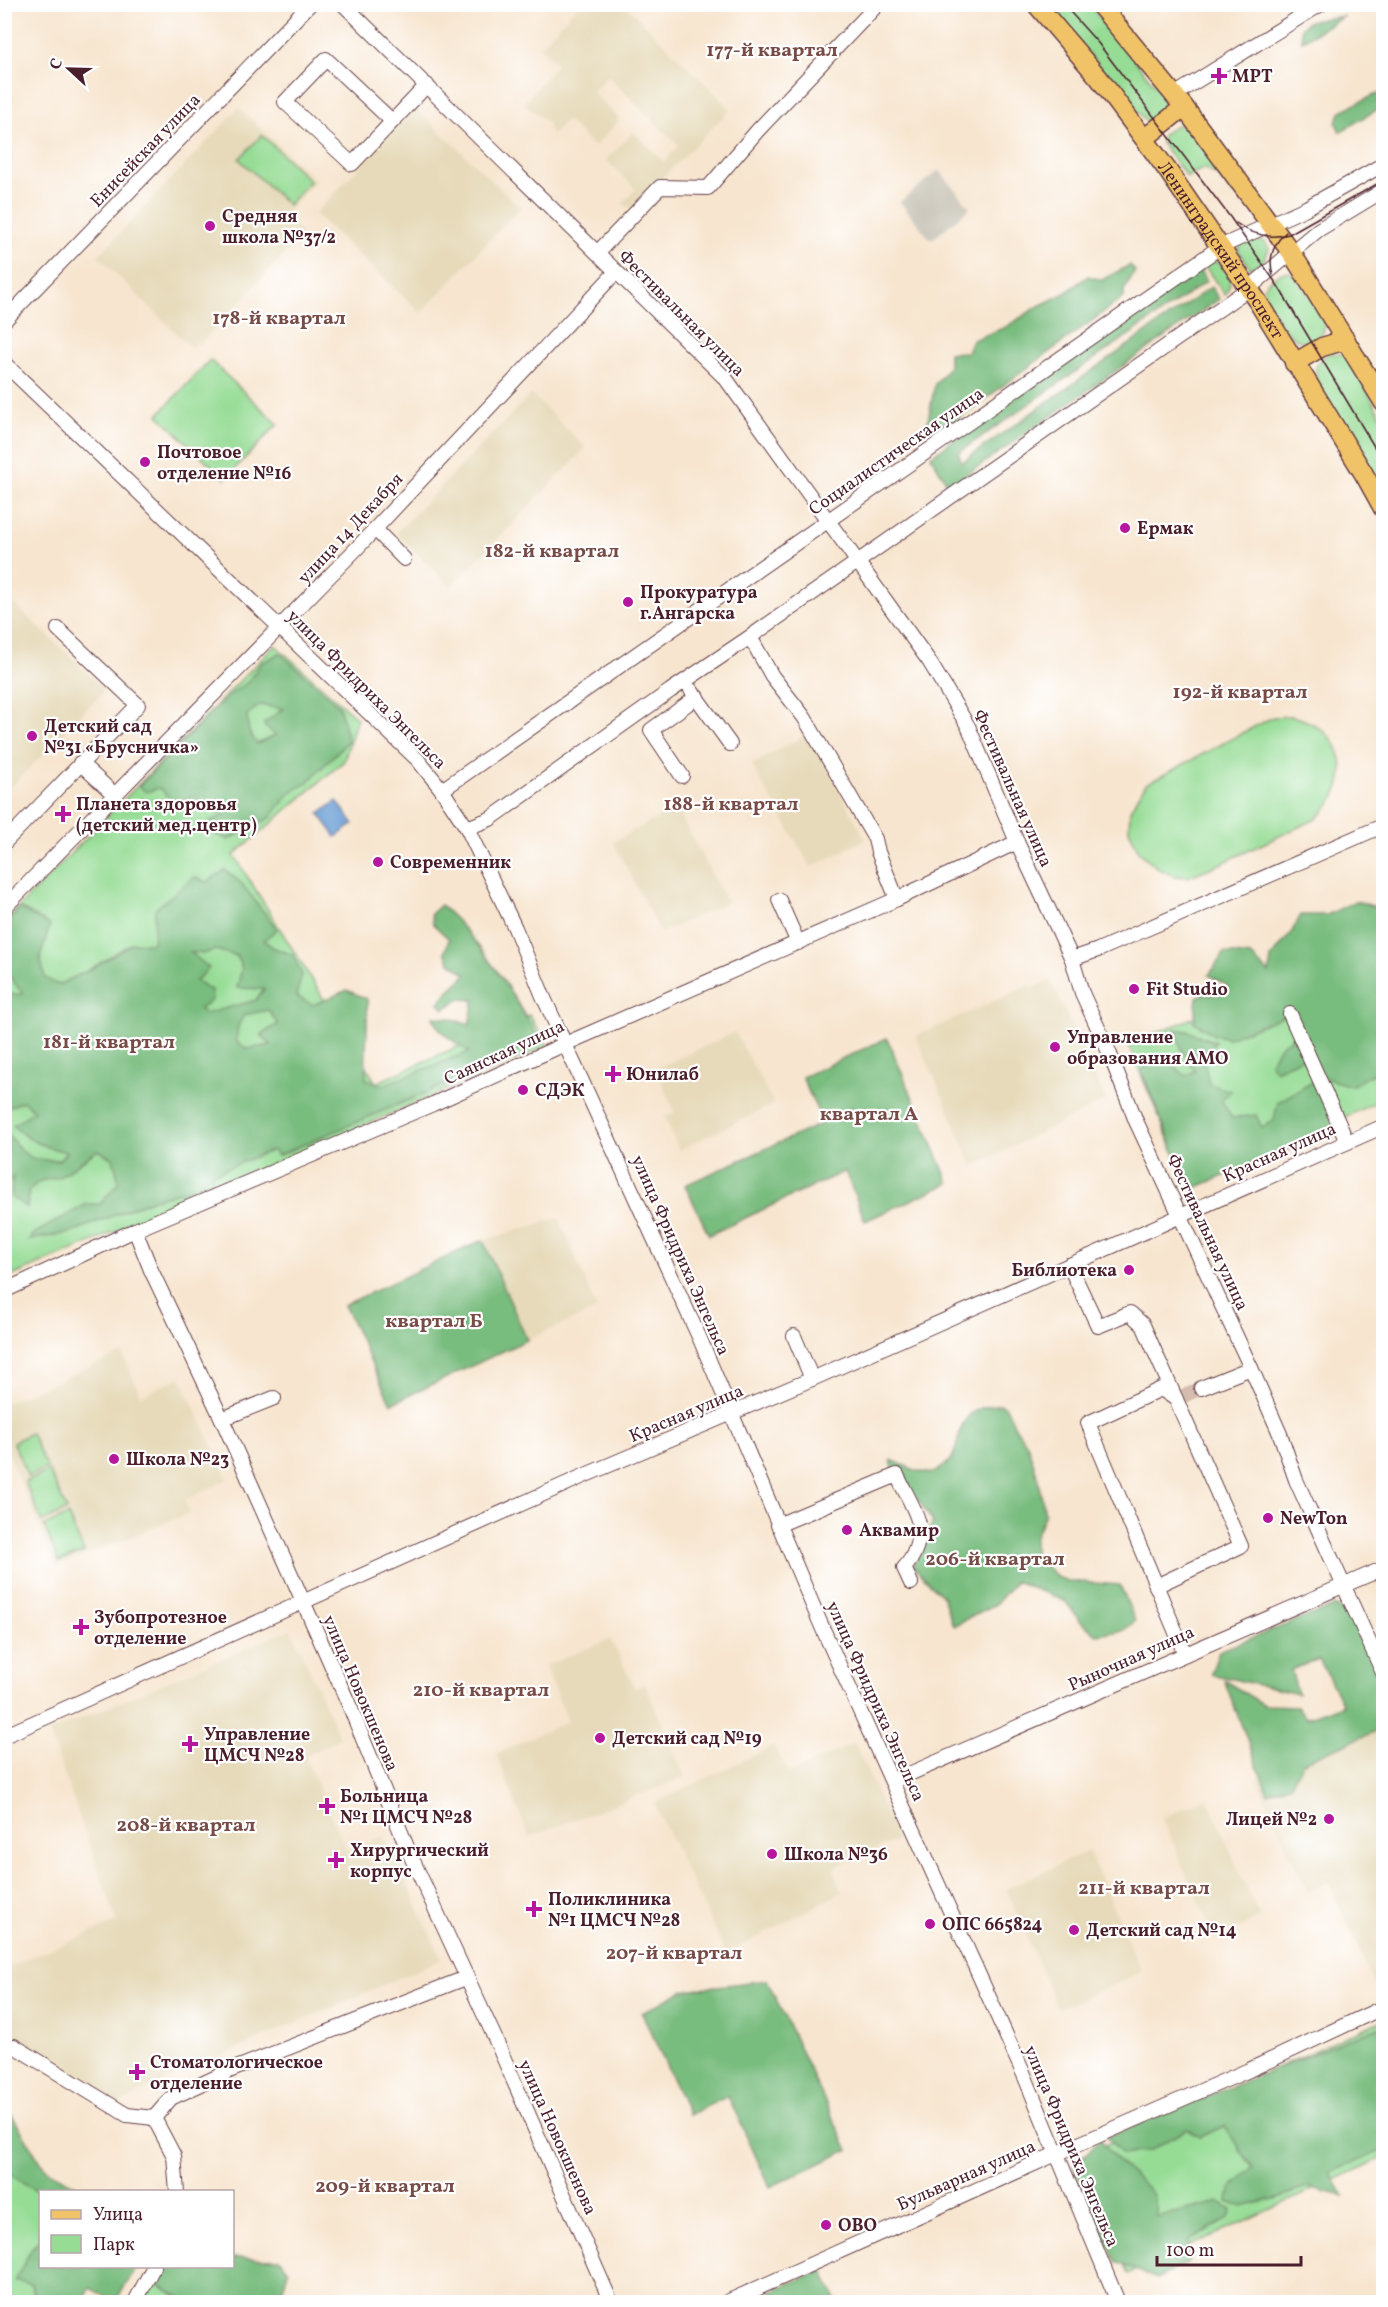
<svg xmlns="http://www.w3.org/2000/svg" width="1388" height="2307" font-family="Vollkorn,serif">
	<rect width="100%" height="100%" fill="#fff"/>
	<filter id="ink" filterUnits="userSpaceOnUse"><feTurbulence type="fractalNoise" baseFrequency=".0167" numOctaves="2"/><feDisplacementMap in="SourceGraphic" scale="12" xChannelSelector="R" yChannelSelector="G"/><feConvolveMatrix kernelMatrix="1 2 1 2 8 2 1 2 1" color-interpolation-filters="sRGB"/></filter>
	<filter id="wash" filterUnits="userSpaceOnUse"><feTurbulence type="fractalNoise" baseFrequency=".008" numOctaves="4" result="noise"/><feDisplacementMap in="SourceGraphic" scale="24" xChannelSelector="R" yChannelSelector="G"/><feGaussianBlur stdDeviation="1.35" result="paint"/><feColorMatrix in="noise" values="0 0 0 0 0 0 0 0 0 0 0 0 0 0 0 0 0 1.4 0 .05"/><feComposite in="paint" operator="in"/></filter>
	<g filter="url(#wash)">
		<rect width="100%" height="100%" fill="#f7e5cf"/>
		<!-- built -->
		<g fill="#e6daba">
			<polygon points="624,4 731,109 632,208 622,204 636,189 606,160 633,132 664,162 679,146 608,76 592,92 620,119 594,147 567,120 551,136 548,123 524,103 557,64 540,47 578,5"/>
			<polygon points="239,108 316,181 283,216 303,234 200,344 197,342 191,348 98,256"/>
			<polygon points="415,108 520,207 421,313 315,214"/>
			<polygon points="531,394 586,448 451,587 396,533"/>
			<polygon points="4,594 105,690 10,788 4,783"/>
			<polygon points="808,733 866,840 811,867 752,765"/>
			<polygon points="676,808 727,902 661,933 613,842"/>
			<polygon points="1051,980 1106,1100 973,1166 916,1036 1030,985 1032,989"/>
			<polygon points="735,1032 774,1104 679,1150 665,1117 675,1112 656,1069"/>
			<polygon points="559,1218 597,1309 527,1340 483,1240"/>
			<polygon points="122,1353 141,1396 180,1377 228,1479 185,1500 190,1513 56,1567 5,1446 4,1404"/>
			<polygon points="291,1629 340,1738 305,1757 348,1853 384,1836 442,1959 177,2075 118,2104 5,2038 5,1974 10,1966 117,1922 49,1732"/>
			<polygon points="610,1639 635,1688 645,1684 685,1777 529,1837 496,1754 568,1721 545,1666"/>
			<polygon points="1384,1725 1383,1990 1378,1992 1329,1883 1307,1892 1256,1778 1285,1763"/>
			<polygon points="855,1743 897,1840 834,1868 842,1892 726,1954 654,1803 773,1746 790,1773"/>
			<polygon points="1207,1798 1260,1918 1215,1939 1162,1818"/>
			<polygon points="1088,1851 1142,1972 1058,2009 1006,1889"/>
		</g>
		<!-- industrial -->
		<polygon fill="#c8c4b8" points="939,170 970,208 931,240 900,202"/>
		<!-- green -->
		<g fill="#96dc95" stroke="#707e60" stroke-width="1.5">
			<polygon points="1047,5 1089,5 1168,101 1161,115 1148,122 1143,118"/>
			<polygon points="1176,125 1186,125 1238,192 1233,194 1219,177 1204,168 1187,177 1161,143 1162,135"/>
			<polygon points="262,135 310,181 288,205 239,159"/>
			<polygon points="1254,239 1265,242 1269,249 1263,262 1250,268 1238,250 1241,244"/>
			<path d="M1213,261C1230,267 1235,279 1225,295L1203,264Z"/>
			<path d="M1288,272L1295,275C1303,287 1322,311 1324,324C1325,330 1322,336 1316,339C1291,353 1268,307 1263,287C1269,280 1279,272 1288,272Z"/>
			<path d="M1330,353L1347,355L1383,420V495L1316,379C1314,364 1318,361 1330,353Z"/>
			<polygon points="210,360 278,424 225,479 158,415"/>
			<polygon points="275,645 357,718 344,761 234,855 376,1083 529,1015 548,1046 5,1279 5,921"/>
			<path d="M1291,716C1347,728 1359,782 1316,819L1220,864L1188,877L1175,876L1159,869L1139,852L1129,830L1130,810L1146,784L1273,717Z"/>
			<polygon points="1383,942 1383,1099 1190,1190 1128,1044"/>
			<polygon points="31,1433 47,1468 28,1477 13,1442"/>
			<polygon points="49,1471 67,1510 42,1522 25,1482"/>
			<polygon points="68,1515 84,1552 59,1562 44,1526"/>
			<polygon points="1383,2020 1383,2158 1128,2274 1074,2159"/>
			<polygon points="4,2162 12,2176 40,2192 40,2239 33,2247 15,2280 31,2284 36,2302 5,2302"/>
			<polygon points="154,2282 187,2302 144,2302"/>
		</g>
		<!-- forest -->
		<g fill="#78bc7e" stroke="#616e54" stroke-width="1.5" fill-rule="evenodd">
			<polygon points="1344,16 1302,41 1301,28 1309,21"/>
			<polygon points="1383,91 1383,106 1340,132 1336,123 1341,111"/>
			<polygon points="1130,265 1135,271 1124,290 1124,297 936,435 927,425 935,384 949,367 949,353 967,352 973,340 1006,327 1039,306 1065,293 1088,276 1102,280"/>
			<polygon points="1198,268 1207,281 958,453 962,462 1211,287 1219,299 949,487 931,456"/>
			<path d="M280,653L339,706L348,741L307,783L291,792L270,818L228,840L209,831L206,824L224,815C215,807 204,803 194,796L175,805L160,788L146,792L139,786L228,696L247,683L261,663ZM260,705L283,709L264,723L265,727L276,735L257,744L249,732L247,715Z"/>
			<path d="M225,870L241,883L277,929L264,940L272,947L293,955L302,975L296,996L313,1005L347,990L367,999C369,1026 364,1052 366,1079L383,1085L469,1052C455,1041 439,1035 433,1017L449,1018L469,1025L474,1000L460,999L444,1009L439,1003C446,991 457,985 466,974L450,962L445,952L449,939L433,924L431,914L441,905C482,943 512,992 539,1040L463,1077L277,1156L273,1150L212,1174V1183L154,1199L70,1233L29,1240L35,1233L87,1204H100L119,1182L113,1159L98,1150L59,1177L40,1181L29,1190L27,1208L11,1197L13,1177L5,1187V1137H10C28,1159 30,1161 59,1160L67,1152C48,1148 26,1141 13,1125L34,1111L23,1101L5,1109V995L23,994L5,970V925L20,908L50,925L40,957L45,978L58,985L89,970L132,943H153L155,909L194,877L207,882ZM215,950L237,956L242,968L237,988L264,989L256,1000L205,1014L200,1009L212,1000L211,990L196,981L209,968L190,952L203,954ZM268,1010L278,1024L261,1035L271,1045L247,1049L236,1041L238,1026L244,1015Z"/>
			<polygon points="1356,901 1383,909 1383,1071 1381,1069 1351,1086 1315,1075 1302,1058 1275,1070 1270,1062 1281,1045 1297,1035 1286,1015 1229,1038 1214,1035 1194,1022 1197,998 1204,994 1225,994 1228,986 1209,975 1224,953 1251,956 1269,973 1271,958 1291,933 1301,915 1327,915"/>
			<polygon points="1175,1029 1187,1031 1216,1042 1203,1056 1209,1084 1231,1091 1221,1100 1232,1118 1256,1115 1262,1128 1274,1120 1278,1102 1316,1080 1338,1129 1190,1190 1141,1070 1154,1061 1169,1062 1186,1076 1195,1071 1182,1051"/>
			<polygon points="887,1038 949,1183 865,1221 845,1171 709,1235 685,1185 823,1123 802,1077"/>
			<polygon points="483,1240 527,1340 391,1404 344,1305"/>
			<path d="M1001,1404L1006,1407L1015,1427L1028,1446L1037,1475L1045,1514L1034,1538V1554L1057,1577L1068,1581L1120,1585L1135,1621L1125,1630L1098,1635L1080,1621L1065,1601L1016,1581L996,1604L953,1626L943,1597L913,1566L933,1522L919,1501L896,1481L891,1460C902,1464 915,1472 927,1473C931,1474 936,1472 940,1469C964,1453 953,1435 967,1418C974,1408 989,1406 1001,1404Z"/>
			<polygon points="1334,1606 1353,1616 1383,1678 1383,1728 1303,1762 1291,1784 1268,1793 1224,1680 1264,1705 1297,1706 1306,1718 1343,1705 1319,1659 1291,1670 1298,1694 1211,1674 1219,1651"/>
			<polygon points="767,1980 848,2150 770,2187 728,2096 689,2115 642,2013 684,1990"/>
			<polygon points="1379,2027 1383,2033 1383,2149 1330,2173 1344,2196 1308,2187 1281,2197 1243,2207 1227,2201 1233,2186 1253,2168 1224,2126 1200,2137 1187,2129 1151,2150 1123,2155 1107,2137"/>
			<polygon points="5,2110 11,2114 45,2169 87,2191 40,2192 12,2176 5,2162"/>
			<path d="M1100,2139C1108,2149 1116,2160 1125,2168C1143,2184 1158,2190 1156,2217L1220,2202L1231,2209L1229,2219L1189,2240L1188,2263L1157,2279L1116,2262L1073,2168Z"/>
			<polygon points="40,2239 40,2266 137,2267 115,2302 90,2288 84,2302 36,2302 31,2284 15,2280 33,2247"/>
			<polygon points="233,2258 280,2259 289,2270 279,2302 187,2302 154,2282 164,2267 232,2266"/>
			<polygon points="823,2271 837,2302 786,2302 770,2291"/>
		</g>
		<!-- water -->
		<polygon fill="#679dd4" stroke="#585e80" stroke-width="1.5" points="337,801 354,824 336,837 319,814"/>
	</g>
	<g filter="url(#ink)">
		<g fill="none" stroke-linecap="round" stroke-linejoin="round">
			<!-- minor-tunnel -->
			<polyline stroke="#d4bdae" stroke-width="14" stroke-dasharray="14 7" stroke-linecap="butt" points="1183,1396 1201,1388"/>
			<defs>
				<g id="minor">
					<polyline points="343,4 726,379 929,661 968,726 1017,842 1072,959 1082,993 1109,1052 1136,1121 1251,1368 1280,1434 1296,1480 1384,1675"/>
					<polyline points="1174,95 1321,4"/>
					<polyline points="392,121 326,59 285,102 352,164 427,85"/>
					<polyline points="598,252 660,187 708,188 758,130 878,4"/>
					<polyline points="4,321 310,4"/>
					<polyline points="4,363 418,760 442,790 467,828 515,928 543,996 700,1339 822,1627 1025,2077 1118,2302"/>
					<polyline points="375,529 404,559"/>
					<polyline points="750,637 772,676 804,717 875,839 878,852 897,899"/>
					<polyline points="691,690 730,744"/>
					<polyline points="80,763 116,796"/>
					<polyline points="682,776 651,730 697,697"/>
					<polyline points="442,790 1220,247 1306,208 1384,164"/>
					<polyline points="467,828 490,819 670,691 750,637 1248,289 1318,230 1384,190"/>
					<polyline points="4,843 138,705 58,629"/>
					<polyline points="779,900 798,943"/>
					<polyline points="4,908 358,547 616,272"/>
					<polyline points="1072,959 1098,950 1380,827 1384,835"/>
					<polyline points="1290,1014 1347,1142"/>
					<polyline points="135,1230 151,1270 222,1419 350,1707 409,1852 494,2036 611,2302"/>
					<polyline points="1069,1265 1098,1326 1130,1313 1143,1325 1241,1546 1156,1586"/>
					<polyline points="4,1291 135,1230 433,1104 565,1044 897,899 1017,842"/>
					<polyline points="794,1336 812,1379"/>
					<polyline points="1201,1388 1251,1368"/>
					<polyline points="1176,1399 1161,1389 1088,1423 1185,1654"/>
					<polyline points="222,1419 274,1398"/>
					<path d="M778,1525L897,1475C903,1489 916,1509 919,1524C921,1539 914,1558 904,1568L911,1583"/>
					<polyline points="4,1736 588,1474 812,1379 1384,1126"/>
					<polyline points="893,1781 1384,1568"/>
					<polyline points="14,2046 127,2115 154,2118"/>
					<polyline points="154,2118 171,2098 234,2069 468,1977"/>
					<polyline points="154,2118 174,2156 177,2192"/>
					<polyline points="135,2302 154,2266"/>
					<polyline points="727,2302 1056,2154 1249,2070 1384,2007"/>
				</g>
				<g id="major">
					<path id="s1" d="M1036,4L1099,78L1168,171L1258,302L1364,474L1384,510"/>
					<polyline points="1099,4 1184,107 1291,252 1384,403"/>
					<polyline points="1145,138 1184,107"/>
					<polyline points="1294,363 1322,347 1346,340"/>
				</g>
			</defs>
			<!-- minor casing -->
			<use href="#minor" stroke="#643d44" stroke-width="16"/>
			<!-- major casing -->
			<use href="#major" stroke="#643d44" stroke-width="21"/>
			<!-- minor -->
			<use href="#minor" stroke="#fff" stroke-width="14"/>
			<!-- major -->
			<use href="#major" stroke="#f1c369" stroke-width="18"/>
			<!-- tram -->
			<g stroke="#4a1f2b" stroke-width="1.5">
				<polyline points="1063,4 1098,43 1230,217 1278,286 1384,463"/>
				<path d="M1236,223C1252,235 1270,239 1289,234L1384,180"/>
				<path d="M1273,275C1268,258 1273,244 1286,232"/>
			</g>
		</g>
	</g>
	<!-- markers -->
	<g fill="#b5179e" stroke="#fff" stroke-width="2">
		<path d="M1216 67h6v6h6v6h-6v6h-6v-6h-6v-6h6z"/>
		<circle cx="210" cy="226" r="6"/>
		<circle cx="145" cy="462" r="6"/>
		<circle cx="1125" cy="528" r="6"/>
		<circle cx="628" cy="602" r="6"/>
		<circle cx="32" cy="736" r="6"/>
		<path d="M60 805h6v6h6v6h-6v6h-6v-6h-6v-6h6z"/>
		<circle cx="378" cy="862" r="6"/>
		<circle cx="1134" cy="989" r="6"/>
		<circle cx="1055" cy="1047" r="6"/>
		<path d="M610 1065h6v6h6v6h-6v6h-6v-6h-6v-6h6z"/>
		<circle cx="523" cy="1090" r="6"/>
		<circle cx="1129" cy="1270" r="6"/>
		<circle cx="114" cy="1459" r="6"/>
		<circle cx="1268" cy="1518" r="6"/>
		<circle cx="847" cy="1530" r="6"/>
		<path d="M78 1618h6v6h6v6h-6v6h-6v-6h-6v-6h6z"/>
		<circle cx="600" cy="1738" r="6"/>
		<path d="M187 1735h6v6h6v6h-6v6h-6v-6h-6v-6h6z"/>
		<path d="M324 1797h6v6h6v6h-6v6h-6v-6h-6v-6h6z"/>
		<circle cx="1329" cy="1819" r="6"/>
		<circle cx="772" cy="1854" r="6"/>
		<path d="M333 1851h6v6h6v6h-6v6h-6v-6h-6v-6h6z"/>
		<path d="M531 1900h6v6h6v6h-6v6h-6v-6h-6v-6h6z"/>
		<circle cx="930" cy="1924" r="6"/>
		<circle cx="1074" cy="1930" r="6"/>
		<path d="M134 2063h6v6h6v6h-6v6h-6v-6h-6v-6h6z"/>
		<circle cx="826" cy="2225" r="6"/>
	</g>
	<g text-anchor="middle" stroke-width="4.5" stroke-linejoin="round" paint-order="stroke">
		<!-- poi labels -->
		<g font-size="18" font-weight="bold" fill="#4a1f2b" stroke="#fff" text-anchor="start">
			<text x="1232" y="82">МРТ</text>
			<text x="222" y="222">Средняя<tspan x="222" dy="21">школа №37/2</tspan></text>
			<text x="157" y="458">Почтовое<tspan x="157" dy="21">отделение №16</tspan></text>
			<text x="1137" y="534">Ермак</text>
			<text x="640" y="598">Прокуратура<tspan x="640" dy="21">г.Ангарска</tspan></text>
			<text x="44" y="732">Детский сад<tspan x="44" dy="21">№31 «Брусничка»</tspan></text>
			<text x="76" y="810">Планета здоровья<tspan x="76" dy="21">(детский мед.центр)</tspan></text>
			<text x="390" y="868">Современник</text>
			<text x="1146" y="995">Fit Studio</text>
			<text x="1067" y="1043">Управление<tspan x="1067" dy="21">образования АМО</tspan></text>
			<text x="626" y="1080">Юнилаб</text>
			<text x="535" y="1096">СДЭК</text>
			<text x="1117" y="1276" text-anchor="end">Библиотека</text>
			<text x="126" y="1465">Школа №23</text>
			<text x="1280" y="1524">NewTon</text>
			<text x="859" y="1536">Аквамир</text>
			<text x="94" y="1623">Зубопротезное<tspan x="94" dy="21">отделение</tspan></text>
			<text x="204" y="1740">Управление<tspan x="204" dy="21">ЦМСЧ №28</tspan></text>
			<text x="612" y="1744">Детский сад №19</text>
			<text x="340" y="1802">Больница<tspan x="340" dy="21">№1 ЦМСЧ №28</tspan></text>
			<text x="1317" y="1825" text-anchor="end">Лицей №2</text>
			<text x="350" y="1856">Хирургический<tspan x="350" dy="21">корпус</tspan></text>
			<text x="784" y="1860">Школа №36</text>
			<text x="548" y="1905">Поликлиника<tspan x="548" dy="21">№1 ЦМСЧ №28</tspan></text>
			<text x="942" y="1930">ОПС 665824</text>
			<text x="1086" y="1936">Детский сад №14</text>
			<text x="150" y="2068">Стоматологическое<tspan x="150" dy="21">отделение</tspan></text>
			<text x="838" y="2231">ОВО</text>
		</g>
		<!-- street labels -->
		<g font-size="18" fill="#4a1f2b" stroke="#fff">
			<text transform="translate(145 150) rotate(-46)" y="6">Енисейская улица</text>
			<text dy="6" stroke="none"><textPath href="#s1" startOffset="308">Ленинградский проспект</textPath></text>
			<text transform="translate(682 313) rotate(45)" y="6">Фестивальная улица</text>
			<text transform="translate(896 451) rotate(-35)" y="6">Социалистическая улица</text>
			<text transform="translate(350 528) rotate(-47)" y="6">улица 14 Декабря</text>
			<text transform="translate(367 689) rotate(45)" y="6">улица Фридриха Энгельса</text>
			<text transform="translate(1013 788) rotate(66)" y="6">Фестивальная улица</text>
			<text transform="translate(504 1052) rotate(-25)" y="6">Саянская улица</text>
			<text transform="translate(1279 1152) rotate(-24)" y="6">Красная улица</text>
			<text transform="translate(1208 1232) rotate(65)" y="6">Фестивальная улица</text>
			<text transform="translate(681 1255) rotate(66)" y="6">улица Фридриха Энгельса</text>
			<text transform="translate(686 1413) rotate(-23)" y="6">Красная улица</text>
			<text transform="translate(1131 1658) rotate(-24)" y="6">Рыночная улица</text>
			<text transform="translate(361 1693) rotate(67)" y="6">улица Новокшенова</text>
			<text transform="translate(876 1701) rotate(66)" y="6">улица Фридриха Энгельса</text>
			<text transform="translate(558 2137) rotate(66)" y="6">улица Новокшенова</text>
			<text transform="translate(1072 2146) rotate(67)" y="6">улица Фридриха Энгельса</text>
			<text transform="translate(966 2175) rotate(-24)" y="6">Бульварная улица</text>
		</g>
		<!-- neighbourhood labels -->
		<g font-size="20" font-weight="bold" fill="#774b46" stroke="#fff">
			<text x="772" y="56">177-й квартал</text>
			<text x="279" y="324">178-й квартал</text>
			<text x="552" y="557">182-й квартал</text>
			<text x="1240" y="698">192-й квартал</text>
			<text x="731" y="810">188-й квартал</text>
			<text x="109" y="1048">181-й квартал</text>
			<text x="869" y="1120">квартал А</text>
			<text x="434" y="1327">квартал Б</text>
			<text x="995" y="1565">206-й квартал</text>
			<text x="481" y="1696">210-й квартал</text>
			<text x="186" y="1831">208-й квартал</text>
			<text x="1144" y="1894">211-й квартал</text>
			<text x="674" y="1959">207-й квартал</text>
			<text x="385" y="2192">209-й квартал</text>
		</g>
	</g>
	<!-- margin -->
	<rect width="1388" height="2307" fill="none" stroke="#fff" stroke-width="24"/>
	<!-- legend -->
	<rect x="39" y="2190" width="195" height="78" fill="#ffffff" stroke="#b7a5aa" stroke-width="1.5"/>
	<rect x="51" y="2210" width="30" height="9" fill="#f1c369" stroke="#b7a5aa" stroke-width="1.5"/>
	<text x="93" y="2220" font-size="18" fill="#4a1f2b">Улица</text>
	<rect x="51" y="2235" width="30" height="18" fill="#96dc95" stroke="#b7a5aa" stroke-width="1.5"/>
	<text x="93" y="2250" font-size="18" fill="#4a1f2b">Парк</text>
	<!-- north arrow -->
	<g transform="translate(69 69) rotate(292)" stroke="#ffffff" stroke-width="4.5" paint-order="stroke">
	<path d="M0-4.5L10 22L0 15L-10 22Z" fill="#4a1f2b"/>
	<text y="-9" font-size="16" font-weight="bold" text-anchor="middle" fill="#4a1f2b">С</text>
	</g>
	<!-- scale -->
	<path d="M1157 2256v9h144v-9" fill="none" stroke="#4a1f2b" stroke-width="3"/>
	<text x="1166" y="2256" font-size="18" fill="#4a1f2b" stroke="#ffffff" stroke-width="4.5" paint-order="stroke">100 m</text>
</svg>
